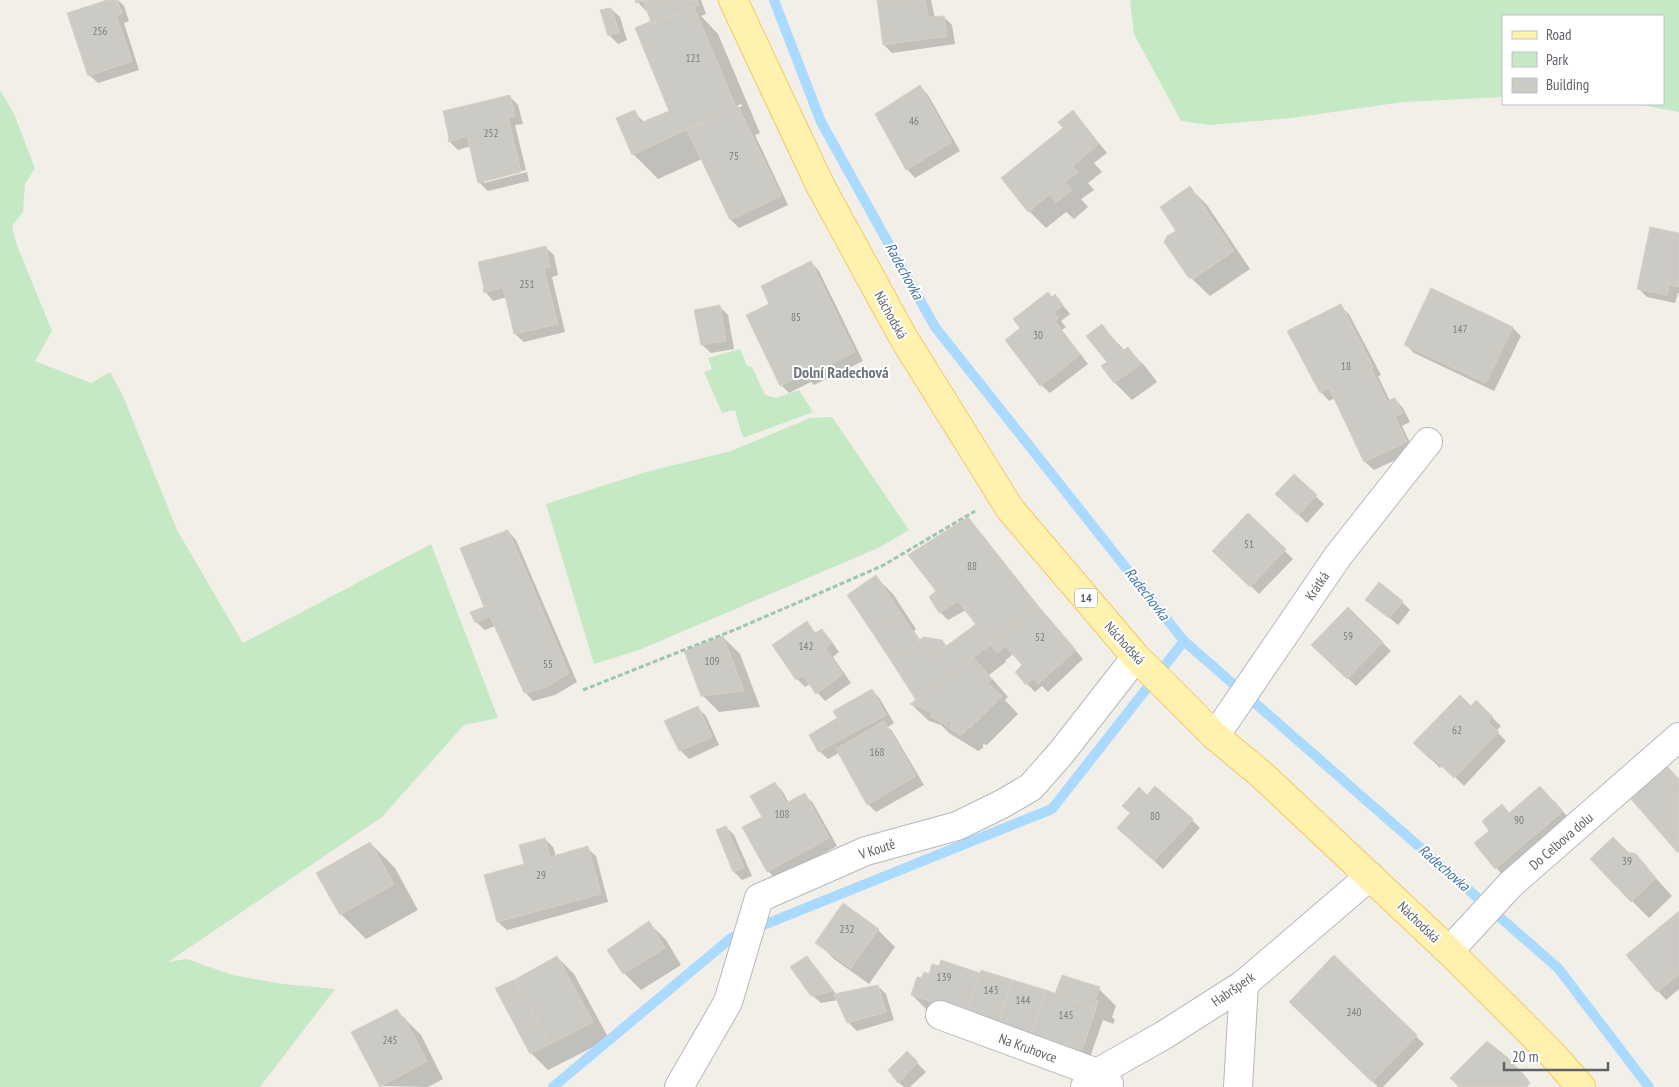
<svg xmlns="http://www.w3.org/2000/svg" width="1679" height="1087" font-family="'PT Sans Narrow',sans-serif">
	<rect width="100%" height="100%" fill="#f1efe8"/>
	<!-- green -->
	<g fill="#c5e8c5">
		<polygon points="1130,0 1679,0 1679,112 1636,104 1663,104 1663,16 1503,16 1503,97 1403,102 1291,118 1210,125 1181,121 1134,34"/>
		<polygon points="0,90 14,114 35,168 25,184 23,212 12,226 16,243 52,331 35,361 91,383 110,372 123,396 177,530 243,643 431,544 498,718 464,725 382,817 168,962 187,959 232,975 283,984 335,989 260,1087 0,1087"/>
		<polygon points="740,349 747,366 752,367 765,395 776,398 799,390 813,412 743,438 735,410 722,413 704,372 712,369 708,358"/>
		<polygon points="832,417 909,530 878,548 639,650 594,664 546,504 646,472 731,451 810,418"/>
	</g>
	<!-- shadow -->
	<g fill="#0003" fill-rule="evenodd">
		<polygon points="110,0 118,0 124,6 129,21 124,23 139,70 98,83 89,75"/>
		<path d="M636,0H701L706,14L701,16L718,34L760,133L755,135L788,205L739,228L731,220L702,159L658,179L633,154L634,112L645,123L671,111L653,22L648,10L646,11ZM741,104L742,106L690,130V127Z"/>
		<polygon points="878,0 931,0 935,18 944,17 952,25 955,44 892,53 884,45"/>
		<polygon points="611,9 620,17 627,40 618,44 609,35"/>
		<polygon points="920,86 928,95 960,151 915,178 907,169"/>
		<polygon points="510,97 518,105 523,124 515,125 526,170 484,180 484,183 527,172 529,181 488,191 479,182 471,146 458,150 449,141"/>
		<polygon points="1073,111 1107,153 1094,163 1102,172 1088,183 1094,190 1081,199 1088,207 1074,219 1066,212 1046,228 1029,211"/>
		<polygon points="1190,188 1207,205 1250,269 1210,296 1191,278 1166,242 1178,231"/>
		<polygon points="1679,234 1679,293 1678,293 1675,303 1647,297 1638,288"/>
		<polygon points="545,247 554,255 558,275 552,277 565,332 524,342 515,334 507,297 493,301 484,290"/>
		<polygon points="811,262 819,271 863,361 814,385 811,382 789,393 781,385 771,304"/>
		<polygon points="1432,290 1513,328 1521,336 1494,391 1414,353 1406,345"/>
		<polygon points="1055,296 1070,314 1061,321 1066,327 1062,330 1088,364 1050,393 1041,385 1052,298"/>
		<polygon points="719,306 728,315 734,349 711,353 702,345"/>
		<polygon points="1340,306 1349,314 1381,375 1378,376 1390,401 1395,399 1403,408 1410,422 1402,426 1414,451 1374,470 1365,462 1335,398 1329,401 1321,392"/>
		<polygon points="1102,326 1125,351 1128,349 1145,366 1157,382 1132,400 1115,383 1103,366 1108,362"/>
		<polygon points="1294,476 1324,504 1307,523 1285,502"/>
		<polygon points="1248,515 1293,559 1259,594 1214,551"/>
		<polygon points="968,518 976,527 1047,617 1083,659 1048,692 1042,686 1035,692 1027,684 1023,665 1013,654 1005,661 1006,662 989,675 1008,697 1005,700 1018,714 987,745 983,744 983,748 978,751 949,733 941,725 929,721 912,705 918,700 876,577 893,594 916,629 914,631 921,641 941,641 947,647 977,625 966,610 948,620 940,612 938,591"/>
		<polygon points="508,531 516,540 577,682 555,695 533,701 525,692 495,626 485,630 476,622 486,608"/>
		<polygon points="1367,599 1402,602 1410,610 1398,625"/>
		<polygon points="1348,609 1391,651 1356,686 1313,645"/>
		<polygon points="807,623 817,634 822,631 830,639 839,652 833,657 851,683 825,701 810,684 805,687 797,679"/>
		<polygon points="723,637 740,654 760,707 719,712 702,695"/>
		<polygon points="872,690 880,699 894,723 888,727 892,731 924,785 876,812 868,804 839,753 828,759 819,751"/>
		<polygon points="1476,702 1501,726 1496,731 1506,741 1464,786 1443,765 1440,768 1415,743 1471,708"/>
		<polygon points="698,708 706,716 719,745 689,759 680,750"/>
		<polygon points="1675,776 1679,780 1679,852 1632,798"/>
		<polygon points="775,783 783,792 789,803 805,795 813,803 837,846 776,879 768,871"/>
		<polygon points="1540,787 1557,804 1578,830 1513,885 1496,868 1491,831"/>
		<polygon points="1147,797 1192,820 1200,828 1163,869 1118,828"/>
		<polygon points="726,827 734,835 752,876 742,880 734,872"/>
		<polygon points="545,839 553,847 556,856 587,848 596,856 608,902 507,930 498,922 525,865"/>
		<polygon points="370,843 395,868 418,910 366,939 341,914"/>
		<polygon points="1628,854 1634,854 1672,896 1649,918 1632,901"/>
		<polygon points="1679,913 1679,989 1666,1000 1658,991"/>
		<polygon points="649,923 666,940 681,965 641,990 624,973"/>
		<polygon points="878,930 895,947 869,984 834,959 817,942"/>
		<polygon points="557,957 574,974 609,1039 548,1070 531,1053 515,981"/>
		<polygon points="1334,957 1424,1044 1383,1087 1378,1087 1291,1002"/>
		<polygon points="807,958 815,966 837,995 878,986 886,994 894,1020 857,1031 848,1022 838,1000 821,1003 812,995"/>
		<polygon points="942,962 1061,997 1099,989 1116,1006 1112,1017 1115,1020 1113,1024 1103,1020 1090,1057 929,1012 912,995 922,980 940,968"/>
		<polygon points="397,1011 421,1035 443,1079 428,1087 381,1086"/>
		<polygon points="907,1053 926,1072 910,1087 904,1087 898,1082"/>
	</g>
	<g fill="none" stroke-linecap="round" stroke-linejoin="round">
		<!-- stream -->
		<g stroke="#aadaff" stroke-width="10">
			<polyline points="774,0 821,122 935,327 1184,641 1558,968 1649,1087"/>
			<polyline points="553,1087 731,938 1052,809 1184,641"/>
		</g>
	</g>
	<!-- building -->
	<g fill="#cccac5" stroke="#d6d1c6">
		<polygon points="107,0 117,0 122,13 116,15 132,61 88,76 67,13"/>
		<polygon points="635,0 697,0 699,5 652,24 643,1 636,3"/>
		<polygon points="877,0 925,0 928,17 944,16 947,36 883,45"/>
		<polygon points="694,7 736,107 632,155 616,118 635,110 640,123 669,111 635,28 651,21 652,24"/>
		<polygon points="611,8 619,32 608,36 600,10"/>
		<polygon points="920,85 952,142 906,170 875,114"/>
		<polygon points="510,95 515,116 508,117 521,172 478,183 467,136 448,142 449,138 443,111"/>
		<polygon points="738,106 781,196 730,220 687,130"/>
		<polygon points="1073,110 1099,144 1086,155 1058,122"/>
		<polygon points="1064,127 1086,155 1072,166 1078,172 1065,182 1072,190 1056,203 1050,194 1028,212 1001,178"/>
		<polygon points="1190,186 1234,251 1193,279 1188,277 1164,242 1167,236 1176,231 1160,207"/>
		<polygon points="1650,227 1679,233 1679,287 1669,285 1667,295 1637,289"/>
		<polygon points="546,246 550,267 544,269 558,324 514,334 503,287 484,293 483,289 484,289 478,262"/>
		<polygon points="811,261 855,352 804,377 803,374 780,386 746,315 769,304 761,286"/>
		<polygon points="1431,288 1513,327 1486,383 1404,345"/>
		<polygon points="1048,292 1052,297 1055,294 1063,305 1054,313 1058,318 1055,321 1080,355 1040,386 1005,340 1020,328 1013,319"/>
		<polygon points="1341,304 1373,367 1371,368 1387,401 1395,398 1403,413 1395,417 1407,442 1364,462 1329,388 1320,393 1287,331"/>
		<polygon points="720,305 726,341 701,345 694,310"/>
		<polygon points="1102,324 1122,351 1128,347 1141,364 1114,383 1101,366 1107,362 1086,336"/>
		<polygon points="1294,474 1317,495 1298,515 1275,494"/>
		<polygon points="1248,513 1286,549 1250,587 1212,551"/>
		<polygon points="968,517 1039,607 990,643 958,601 939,613 929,597 936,591 908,555"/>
		<polygon points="508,530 569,673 546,687 524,693 490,616 475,623 470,612 484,607 460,548"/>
		<polygon points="876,575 900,612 872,632 847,595"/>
		<polygon points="1379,582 1403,601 1389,618 1365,600"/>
		<polygon points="1039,607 1076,650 1038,684 1033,678 1026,685 1015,672 1022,665 1005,646 997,653 989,643"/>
		<polygon points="1348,607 1383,642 1347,679 1311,645"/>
		<polygon points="900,612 920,642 891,661 872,632"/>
		<polygon points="807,621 815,633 822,629 832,643 825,648 843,674 816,694 803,675 796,680 772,645"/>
		<polygon points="976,624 990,645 916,700 891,661 920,642 930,658"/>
		<polygon points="723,636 744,691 701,696 684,651"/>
		<polygon points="924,637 942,640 946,646 930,658 919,640"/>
		<polygon points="973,657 992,679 988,683 1002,696 970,728 966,728 966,731 960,735 949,728 951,722 950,720 947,721 947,726 930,716 932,714 931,711 928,713 925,709 910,704"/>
		<polygon points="872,689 886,715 847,736 833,711"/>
		<polygon points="1460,695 1471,706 1476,700 1493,717 1488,722 1499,732 1454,778 1433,758 1431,760 1413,743"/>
		<polygon points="698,706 712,737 679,751 664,721"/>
		<polygon points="837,718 847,736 818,752 809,735"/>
		<polygon points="884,721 916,776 867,805 836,749"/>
		<polygon points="1667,766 1679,779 1678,853 1630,798"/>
		<polygon points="775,782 786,803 805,793 829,838 767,872 742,827 762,817 750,796"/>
		<polygon points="1155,786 1193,819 1154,861 1117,828 1130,813 1122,806 1139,787 1147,795"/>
		<polygon points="1540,786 1562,812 1495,869 1474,843 1489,831 1482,821 1502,804 1509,813"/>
		<polygon points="726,826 744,868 733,872 716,830"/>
		<polygon points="1613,837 1629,853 1634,853 1636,854 1656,878 1631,902 1590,859"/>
		<polygon points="545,838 550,857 588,846 601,894 497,922 484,875 524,864 519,845"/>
		<polygon points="370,842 394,884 340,915 316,873"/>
		<polygon points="843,903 879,929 851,968 815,943"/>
		<polygon points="1679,911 1679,974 1657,992 1626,955"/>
		<polygon points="649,921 665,948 623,974 607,950"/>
		<polygon points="1334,955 1417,1035 1372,1082 1289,1002"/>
		<polygon points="557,956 593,1022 550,1044 514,980"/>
		<polygon points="807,956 833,991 811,996 790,967"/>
		<polygon points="941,960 980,973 967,1013 911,995 917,977 921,978 924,972 929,974 932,964 939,966"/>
		<polygon points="981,970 1013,980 999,1023 967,1013"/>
		<polygon points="1062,975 1100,987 1095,1000 1098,1001 1096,1008 1055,994"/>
		<polygon points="514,980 550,1044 530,1054 495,988"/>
		<polygon points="1013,980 1046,990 1032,1034 999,1023"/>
		<polygon points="878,985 886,1012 847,1023 834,994"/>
		<polygon points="1046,990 1096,1008 1082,1050 1032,1034"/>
		<polygon points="397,1009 402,1017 404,1017 427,1061 380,1087 351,1032"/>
		<polygon points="1487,1041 1507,1057 1525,1076 1530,1083 1527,1087 1459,1087 1450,1078"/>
		<polygon points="907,1051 918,1062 898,1083 888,1070"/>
	</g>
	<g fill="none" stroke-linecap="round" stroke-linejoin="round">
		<defs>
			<g id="minor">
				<polyline points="1215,736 1338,556 1428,442"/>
				<polyline points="1449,951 1511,884 1679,737"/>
				<polyline points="940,1015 1097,1073 1109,1084"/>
				<polyline points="679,1087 728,1002 759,898 866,851 957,826 1002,804 1031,787 1061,753 1136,657"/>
				<polyline points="1085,1087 1097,1073 1164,1035 1244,984 1370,876"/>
				<polyline points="1238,1087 1244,984"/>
			</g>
			<polyline id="major" points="733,0 820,185 903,337 1010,509 1136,657 1215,736 1262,775 1449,951 1551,1053 1581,1087"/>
		</defs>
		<!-- minor casing -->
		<use href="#minor" stroke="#b5b8bc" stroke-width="30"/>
		<!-- major casing -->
		<use href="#major" stroke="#f2c960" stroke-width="30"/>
		<!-- path -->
		<polyline stroke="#9cc7a9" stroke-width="3" stroke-dasharray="5 2.5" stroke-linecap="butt" points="583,690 739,628 882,566 975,511"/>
		<!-- minor -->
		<use href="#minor" stroke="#fff" stroke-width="28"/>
		<!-- major -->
		<use href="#major" stroke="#fff2af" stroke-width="28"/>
	</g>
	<g text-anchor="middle" stroke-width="4" stroke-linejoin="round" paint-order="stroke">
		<!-- number labels -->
		<g font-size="11" fill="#7a7d7f">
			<text x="100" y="35">256</text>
			<text x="693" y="62">121</text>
			<text x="914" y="125">46</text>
			<text x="491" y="137">252</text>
			<text x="734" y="160">75</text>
			<text x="527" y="288">251</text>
			<text x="796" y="321">85</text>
			<text x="1460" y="333">147</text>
			<text x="1038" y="339">30</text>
			<text x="1346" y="370">18</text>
			<text x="1249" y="548">51</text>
			<text x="972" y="570">88</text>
			<text x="1348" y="640">59</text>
			<text x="1040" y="641">52</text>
			<text x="806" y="650">142</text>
			<text x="712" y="665">109</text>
			<text x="548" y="668">55</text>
			<text x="1457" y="734">62</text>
			<text x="877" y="756">168</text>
			<text x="782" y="818">108</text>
			<text x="1155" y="820">80</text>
			<text x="1519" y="824">90</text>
			<text x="1627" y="865">39</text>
			<text x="541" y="879">29</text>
			<text x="847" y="933">232</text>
			<text x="944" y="981">139</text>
			<text x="991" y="994">143</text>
			<text x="1023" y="1004">144</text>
			<text x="1354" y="1016">240</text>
			<text x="1066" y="1019">145</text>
			<text x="390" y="1044">245</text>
		</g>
		<!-- shield labels -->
		<rect fill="#fff" stroke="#8f9295" stroke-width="1" x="1075" y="588.5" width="22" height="19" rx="4"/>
		<g font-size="12" font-weight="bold" fill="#5f6368">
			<text x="1086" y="602">14</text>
		</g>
		<!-- street labels -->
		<g font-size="14" fill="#5f6368" stroke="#fff">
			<text transform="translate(891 315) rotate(61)" y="5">Náchodská</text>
			<text transform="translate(1317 586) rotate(-56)" y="5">Krátká</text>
			<text transform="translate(1125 643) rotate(48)" y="5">Náchodská</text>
			<text transform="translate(1561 841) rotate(-41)" y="5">Do Celbova dolu</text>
			<text transform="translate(877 849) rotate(-18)" y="5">V Koutě</text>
			<text transform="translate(1419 922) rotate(44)" y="5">Náchodská</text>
			<text transform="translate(1233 989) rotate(-35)" y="5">Habršperk</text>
			<text transform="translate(1028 1048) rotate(20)" y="5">Na Kruhovce</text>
		</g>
		<!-- water labels -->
		<g font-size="15" font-style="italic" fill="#4174aa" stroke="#fff">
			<text transform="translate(904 271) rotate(61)" y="5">Radechovka</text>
			<text transform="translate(1147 594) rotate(52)" y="5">Radechovka</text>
			<text transform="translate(1444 868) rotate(41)" y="5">Radechovka</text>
		</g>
		<!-- quarter labels -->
		<g font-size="16" font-weight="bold" fill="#70757a" stroke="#fff">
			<text x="841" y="378">Dolní Radechová</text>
		</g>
	</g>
	<!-- legend -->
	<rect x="1502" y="15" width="162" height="90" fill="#ffffff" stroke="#bfc1c3"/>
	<rect x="1512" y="31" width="25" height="8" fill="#fff2af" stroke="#bfc1c3"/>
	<text x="1546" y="40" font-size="15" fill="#5f6368">Road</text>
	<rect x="1512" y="52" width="25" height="15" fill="#c5e8c5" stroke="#bfc1c3"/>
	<text x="1546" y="65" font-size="15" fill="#5f6368">Park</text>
	<rect x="1512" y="78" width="25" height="15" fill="#cccac5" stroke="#bfc1c3"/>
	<text x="1546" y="90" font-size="15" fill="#5f6368">Building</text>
	<!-- scale -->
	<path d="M1504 1062v8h104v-8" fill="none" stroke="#5f6368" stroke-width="2.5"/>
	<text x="1512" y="1062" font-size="15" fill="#5f6368" stroke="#ffffff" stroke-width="4" paint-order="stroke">20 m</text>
</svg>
